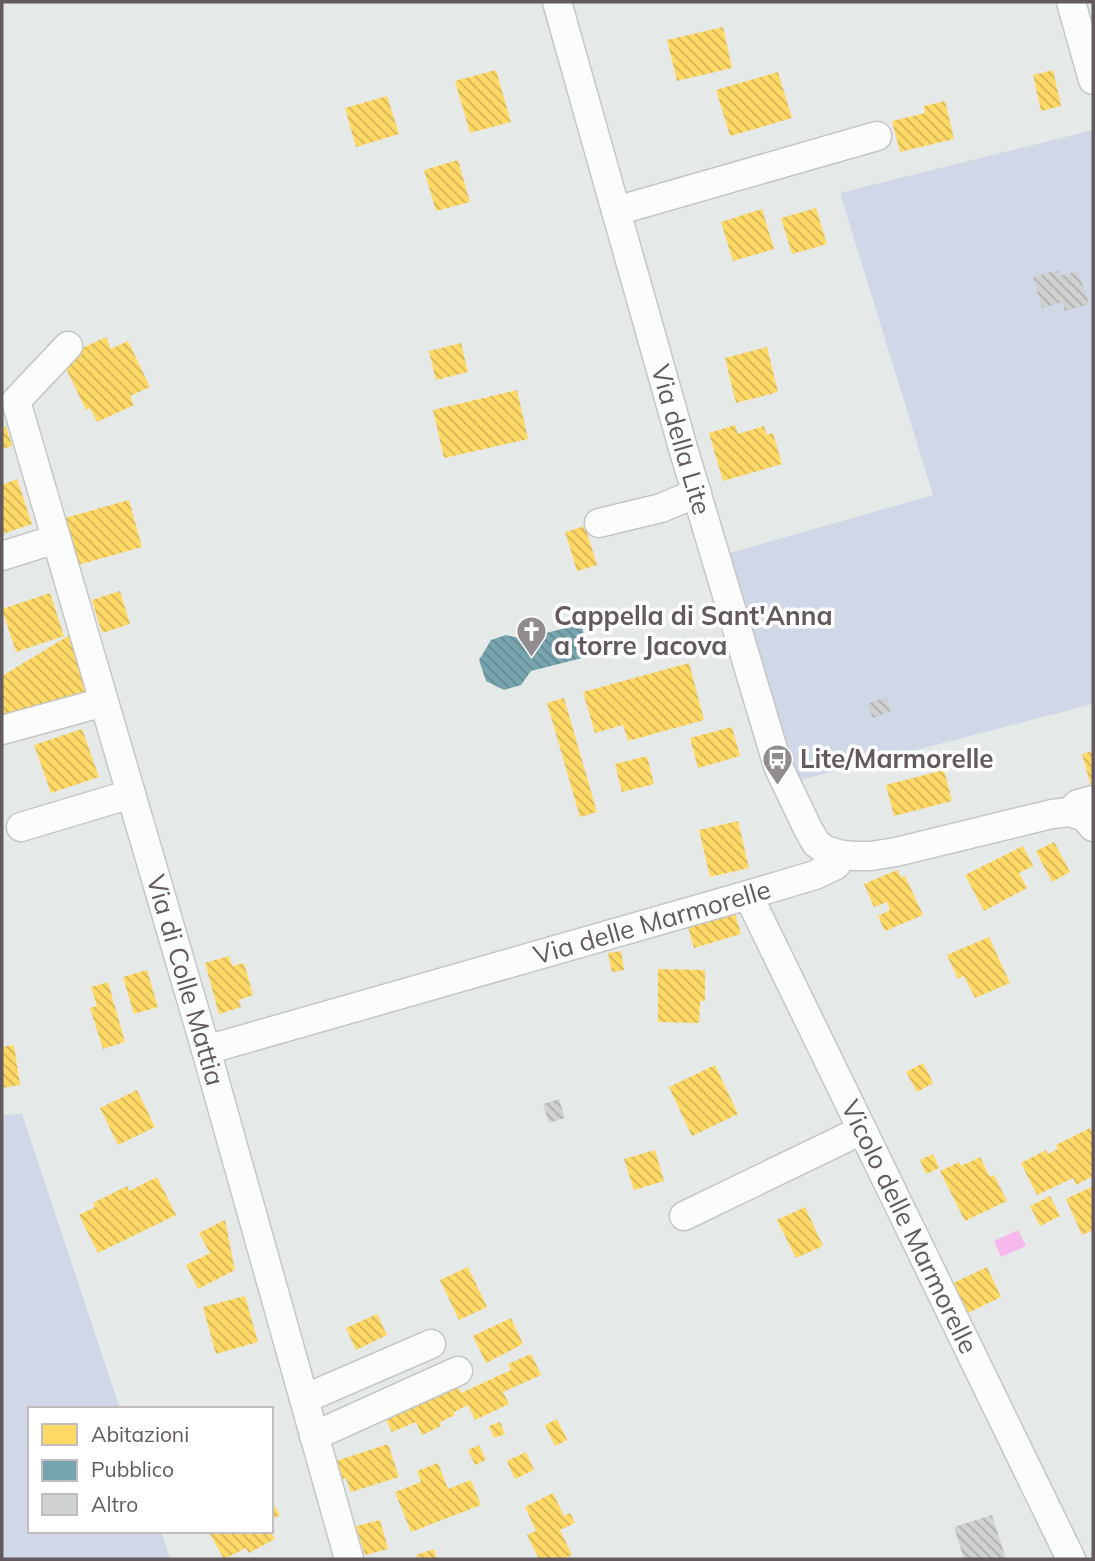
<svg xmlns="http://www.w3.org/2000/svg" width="1095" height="1561" font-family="Mulish,sans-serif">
	<defs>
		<pattern id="homes-back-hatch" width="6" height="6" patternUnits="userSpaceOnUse" patternTransform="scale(1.75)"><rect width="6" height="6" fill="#ffd966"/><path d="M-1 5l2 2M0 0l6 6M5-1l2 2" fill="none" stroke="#d2b357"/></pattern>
		<pattern id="public-back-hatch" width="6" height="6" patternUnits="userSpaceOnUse" patternTransform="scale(1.75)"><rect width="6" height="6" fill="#76a5af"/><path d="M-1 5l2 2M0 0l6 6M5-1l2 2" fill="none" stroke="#648992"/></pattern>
		<pattern id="building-back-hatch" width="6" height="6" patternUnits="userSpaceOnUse" patternTransform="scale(1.75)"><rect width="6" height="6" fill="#cfd2d0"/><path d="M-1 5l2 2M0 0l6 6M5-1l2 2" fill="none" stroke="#acadac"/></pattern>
	</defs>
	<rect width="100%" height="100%" fill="#e5eae8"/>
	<!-- green -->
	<g fill="#d0d7e6">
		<polygon points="1093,130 1093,704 777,786 716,557 933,495 840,193"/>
		<polygon points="22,1114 120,1409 30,1409 30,1531 161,1531 170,1559 2,1559 2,1115"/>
	</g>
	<!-- water -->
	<polygon fill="#f6b7ea" points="1018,1230 1026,1246 1001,1257 994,1241"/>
	<!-- homes -->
	<g fill="url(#homes-back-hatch)">
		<polygon points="723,27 732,68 677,81 667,40"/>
		<polygon points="496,70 511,122 470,133 455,81"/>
		<polygon points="1053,70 1061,106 1041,111 1033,75"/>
		<polygon points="778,72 792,118 730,136 716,90"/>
		<polygon points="387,96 399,134 356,147 345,108"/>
		<polygon points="945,101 954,139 900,152 892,121 925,113 924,106"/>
		<polygon points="458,160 470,202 436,211 424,170"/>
		<polygon points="816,208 827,244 792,254 781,218"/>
		<polygon points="762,209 774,249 733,261 721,222"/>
		<polygon points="106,337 111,349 128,341 150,387 130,396 134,405 97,422 90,408 86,410 61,358"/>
		<polygon points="461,343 468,372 436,380 429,351"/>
		<polygon points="767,347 778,392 736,403 725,358"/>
		<polygon points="517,390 528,439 444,458 433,410"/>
		<polygon points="735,425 738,434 764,426 767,435 773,433 782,464 723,481 709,433"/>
		<polygon points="6,426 12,446 2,449 2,428"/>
		<polygon points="17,479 32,524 2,534 2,485"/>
		<polygon points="129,500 142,547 74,566 61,519"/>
		<polygon points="585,526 597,565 577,571 565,532"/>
		<polygon points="120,591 130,624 102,633 92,600"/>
		<polygon points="50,593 64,636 16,652 2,609"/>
		<polygon points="73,633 91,695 2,721 2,676"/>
		<polygon points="689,663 704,720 628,741 623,725 595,733 583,692"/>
		<polygon points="564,698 597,812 580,817 547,703"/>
		<polygon points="732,727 740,756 698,768 690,738"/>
		<polygon points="82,729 99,777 51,793 34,745"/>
		<polygon points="1093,751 1093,790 1092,790 1082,754"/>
		<polygon points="647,756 654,784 622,792 615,764"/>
		<polygon points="944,770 952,801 894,816 886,785"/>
		<polygon points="738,821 749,868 710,877 699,830"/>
		<polygon points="1054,842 1070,872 1052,882 1036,851"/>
		<polygon points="1023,846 1033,866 1019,873 1027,888 984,911 965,875"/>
		<polygon points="897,870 901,877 905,876 923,915 885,931 878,916 890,910 887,902 874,907 864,884"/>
		<polygon points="735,913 741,934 694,948 688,927"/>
		<polygon points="989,937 1010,983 975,998 964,976 958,979 947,955"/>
		<polygon points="621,951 624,970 612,972 608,953"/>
		<polygon points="229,956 232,966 244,963 253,995 239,1000 241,1007 219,1014 205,963"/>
		<polygon points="658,969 705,970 705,1001 700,1001 699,1023 658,1022"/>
		<polygon points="147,970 158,1007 134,1014 123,977"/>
		<polygon points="108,982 125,1042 103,1049 90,1008 97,1006 91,987"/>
		<polygon points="14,1045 20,1085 2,1088 2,1047"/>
		<polygon points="923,1063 933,1083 917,1092 906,1072"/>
		<polygon points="715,1065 738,1114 692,1136 669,1087"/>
		<polygon points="137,1090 155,1127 118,1145 100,1108"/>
		<polygon points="1090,1128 1093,1133 1093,1176 1076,1185 1073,1178 1037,1195 1021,1163 1046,1150 1048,1154 1058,1149 1056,1145"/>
		<polygon points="655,1150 664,1181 634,1190 624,1159"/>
		<polygon points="933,1154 939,1168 926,1174 920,1160"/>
		<polygon points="980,1157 990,1177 994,1175 1007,1201 965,1221 940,1171 959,1162 961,1166"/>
		<polygon points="157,1177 176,1215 98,1253 79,1215 95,1207 93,1203 127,1186 129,1191"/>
		<polygon points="1093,1186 1093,1230 1082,1235 1066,1199"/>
		<polygon points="1050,1196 1060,1216 1040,1226 1030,1206"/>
		<polygon points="805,1207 823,1246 796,1258 777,1220"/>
		<polygon points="225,1220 235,1270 198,1289 186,1265 210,1253 199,1233"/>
		<polygon points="468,1267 487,1307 459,1320 440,1280"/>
		<polygon points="987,1267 1001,1297 960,1317 945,1287"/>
		<polygon points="245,1296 258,1342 216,1354 203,1307"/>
		<polygon points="377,1314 387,1335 356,1350 346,1328"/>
		<polygon points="511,1318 523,1344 486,1363 473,1336"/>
		<polygon points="531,1354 541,1375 503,1392 509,1404 475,1420 468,1405 454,1412 455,1415 440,1422 441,1426 422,1435 416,1422 392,1432 385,1418 457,1384 461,1393 511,1370 508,1364"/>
		<polygon points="557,1419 567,1440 555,1446 545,1425"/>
		<polygon points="500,1422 505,1434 494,1438 489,1426"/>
		<polygon points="388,1444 399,1477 351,1492 346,1478 342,1479 336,1461"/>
		<polygon points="479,1445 486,1460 475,1465 468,1450"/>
		<polygon points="526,1452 534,1470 515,1479 507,1461"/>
		<polygon points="438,1463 448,1489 471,1480 481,1505 411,1532 395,1492 421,1482 417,1471"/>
		<polygon points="553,1493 564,1516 570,1513 575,1523 560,1530 572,1555 562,1559 539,1559 527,1535 536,1531 525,1507"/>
		<polygon points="274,1505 280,1515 271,1520 271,1506"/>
		<polygon points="380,1520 388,1549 365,1555 356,1526"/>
		<polygon points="216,1531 270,1531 275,1539 249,1553 246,1548 224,1559 210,1534"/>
		<polygon points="434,1549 437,1559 418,1559 416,1555"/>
	</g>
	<!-- public -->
	<polygon fill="url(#public-back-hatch)" points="581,624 590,656 531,671 521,685 504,690 486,681 479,660 491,640 506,635 523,639"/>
	<!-- building -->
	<g fill="url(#building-back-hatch)">
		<polygon points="1058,270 1060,276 1078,271 1089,304 1065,311 1062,302 1042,308 1033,277"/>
		<polygon points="886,697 891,711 873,718 867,704"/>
		<polygon points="559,1099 565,1118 549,1123 543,1104"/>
		<polygon points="992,1515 1006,1559 964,1559 954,1527"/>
	</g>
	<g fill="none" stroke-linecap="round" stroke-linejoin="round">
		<defs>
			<g id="minor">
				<path id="s1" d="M557,2L683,448L778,766L808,829L816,843L825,850L842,855L855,856H871L896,852L1052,814L1069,812L1078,804L1093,800"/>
				<polyline points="1071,2 1093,80"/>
				<polyline points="616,211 877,136"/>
				<path id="s2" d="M68,346L16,401L206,1050L349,1559"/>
				<polyline points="599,523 661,508 697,493"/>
				<polyline points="2,556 56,539"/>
				<polyline points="2,730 104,702"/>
				<polyline points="1069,812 1085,817 1093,827"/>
				<polyline points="21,827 131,794"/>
				<path id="s3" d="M748,895L1071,1559"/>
				<path id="s4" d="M206,1050L748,895L815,875L836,865L842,855"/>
				<polyline points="684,1216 862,1130"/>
				<polyline points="304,1399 431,1344"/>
				<polyline points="314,1436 458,1371"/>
			</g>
		</defs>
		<!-- minor casing -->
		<use href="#minor" stroke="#c5c7c6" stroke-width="31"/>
		<!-- minor -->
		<use href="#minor" stroke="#fbfcfc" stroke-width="28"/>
	</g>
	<!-- icons -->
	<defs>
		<symbol id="church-pin" viewBox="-11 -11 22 30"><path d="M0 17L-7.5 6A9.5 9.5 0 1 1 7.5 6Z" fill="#908c90" stroke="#fff"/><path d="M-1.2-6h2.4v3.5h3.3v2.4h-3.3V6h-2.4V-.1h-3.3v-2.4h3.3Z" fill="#fff"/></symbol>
		<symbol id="bus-pin" viewBox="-11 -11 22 30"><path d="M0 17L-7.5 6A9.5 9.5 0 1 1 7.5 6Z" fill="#908c90" stroke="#fff"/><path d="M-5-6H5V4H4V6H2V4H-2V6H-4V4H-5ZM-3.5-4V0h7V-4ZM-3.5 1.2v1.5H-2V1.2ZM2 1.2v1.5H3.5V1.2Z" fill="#fff"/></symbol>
	</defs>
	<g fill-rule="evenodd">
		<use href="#church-pin" x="514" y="614" width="35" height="47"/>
		<use href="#bus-pin" x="760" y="742" width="35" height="47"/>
	</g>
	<g text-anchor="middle" stroke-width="7" stroke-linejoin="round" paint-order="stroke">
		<!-- street labels -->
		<g font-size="26" fill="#635a60" stroke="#fff">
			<text dy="9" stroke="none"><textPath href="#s1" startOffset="455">Via della Lite</textPath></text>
			<text dy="9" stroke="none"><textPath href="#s4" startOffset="464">Via delle Marmorelle</textPath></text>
			<text dy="9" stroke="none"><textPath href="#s2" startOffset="679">Via di Colle Mattia</textPath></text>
			<text dy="9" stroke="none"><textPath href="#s3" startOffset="369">Vicolo delle Marmorelle</textPath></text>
		</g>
		<!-- poi labels -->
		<g font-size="26" font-weight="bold" fill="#635a60" stroke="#fff" text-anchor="start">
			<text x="554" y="625">Cappella di Sant'Anna<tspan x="554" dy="30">a torre Jacova</tspan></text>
			<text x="800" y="768">Lite/Marmorelle</text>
		</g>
	</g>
	<!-- border -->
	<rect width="1095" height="1561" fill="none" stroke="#635a60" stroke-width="7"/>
	<!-- legend -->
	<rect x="28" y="1407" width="245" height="126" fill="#ffffff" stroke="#c1bdbf" stroke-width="2"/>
	<rect x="42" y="1424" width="35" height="21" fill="#ffd966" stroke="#c1bdbf" stroke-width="2"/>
	<text x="91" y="1442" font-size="21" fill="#635a60">Abitazioni</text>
	<rect x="42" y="1460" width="35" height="21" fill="#76a5af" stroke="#c1bdbf" stroke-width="2"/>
	<text x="91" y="1477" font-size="21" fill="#635a60">Pubblico</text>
	<rect x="42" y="1494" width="35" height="21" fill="#cfd2d0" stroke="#c1bdbf" stroke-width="2"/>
	<text x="91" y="1512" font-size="21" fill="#635a60">Altro</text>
</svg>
